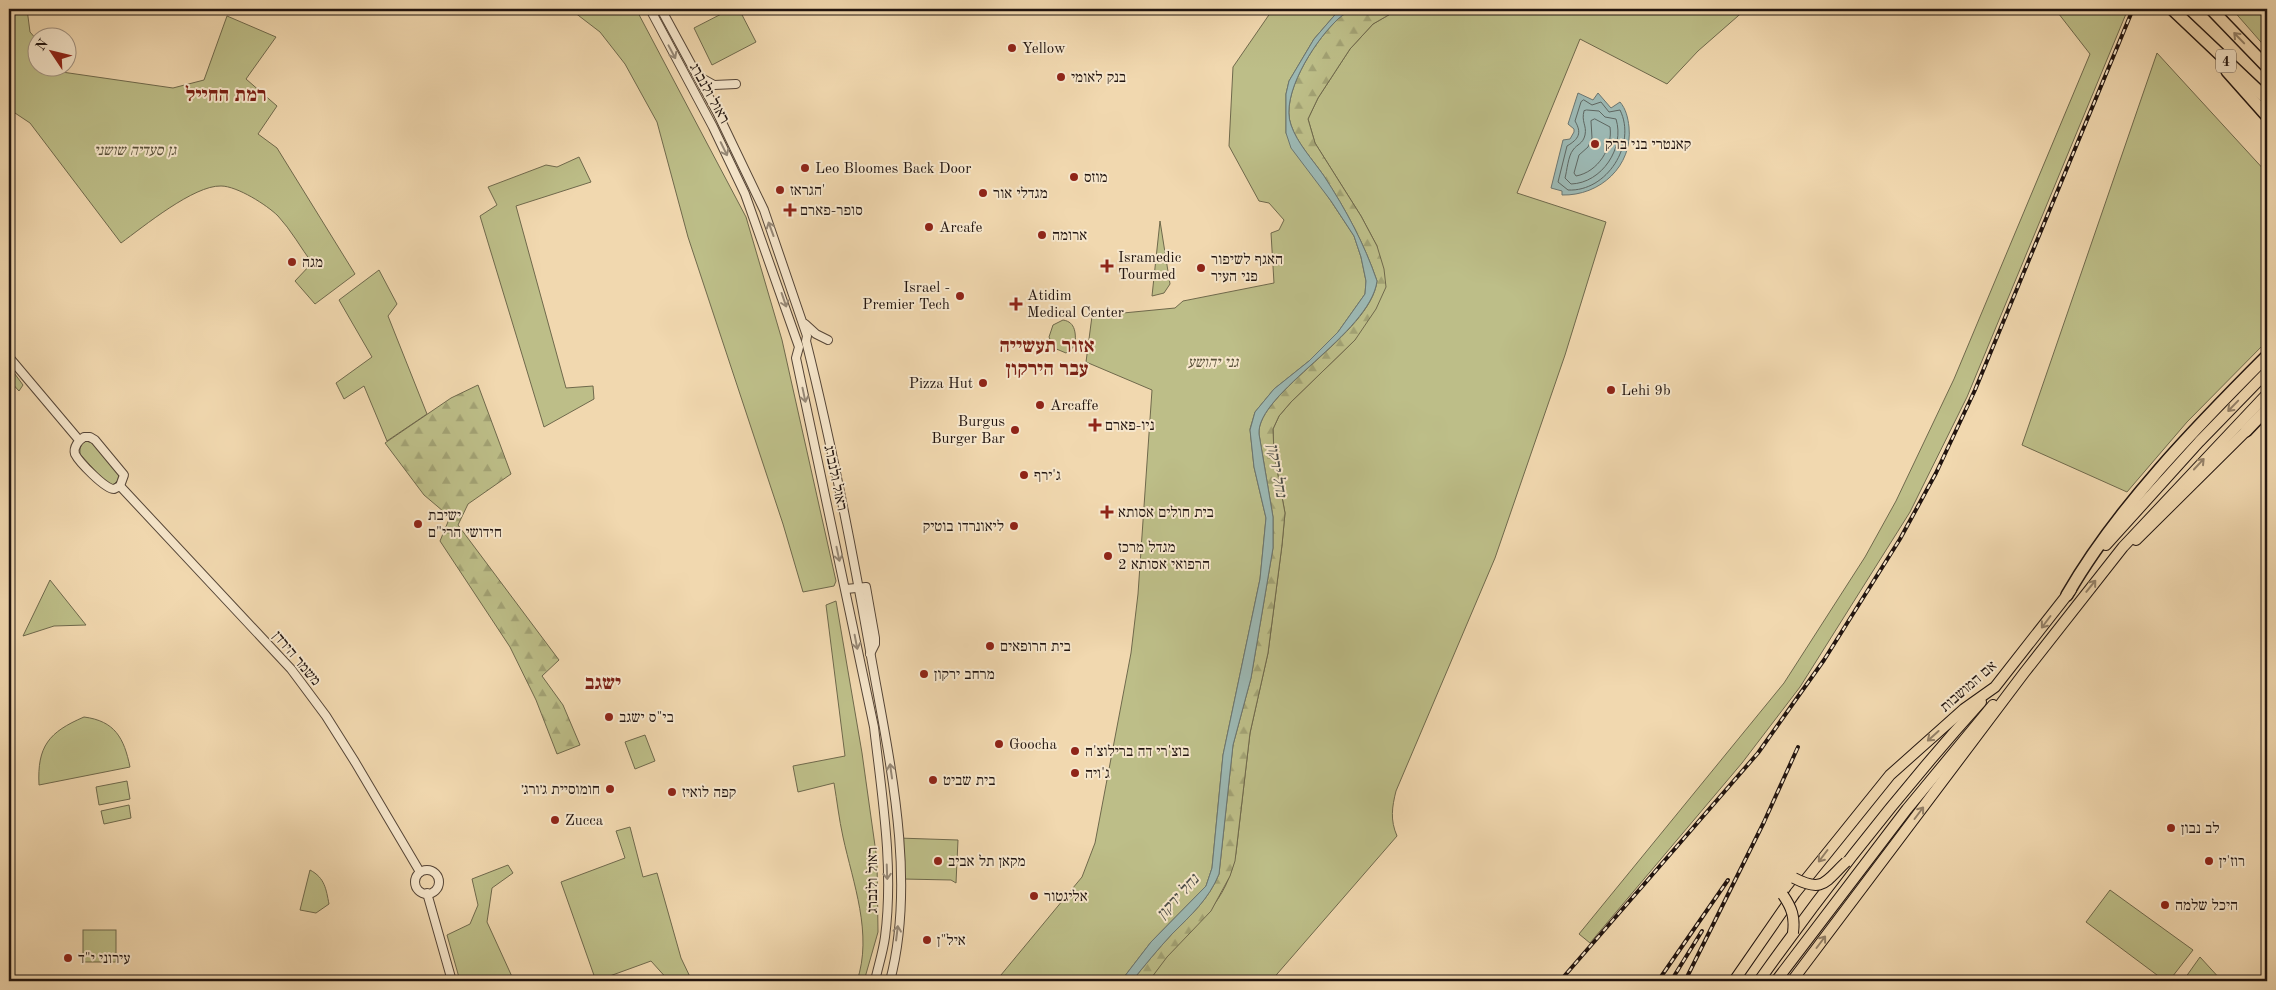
<svg xmlns="http://www.w3.org/2000/svg" width="2276" height="990" font-family="'Old Standard TT','Frank Ruhl Libre',serif">
	<defs>
		<pattern id="forest-firs" width="22" height="20" patternUnits="userSpaceOnUse" patternTransform="scale(1.25)"><rect width="22" height="20" fill="#bdbe88"/><path d="M5 1l3.5 6h-7zM16 11l3.5 6h-7z" fill="#a2a274"/></pattern>
	</defs>
	<rect width="100%" height="100%" fill="#f1d8af"/>
	<filter id="stains"><feTurbulence type="fractalNoise" baseFrequency=".004" numOctaves="4"/><feColorMatrix values="0 0 0 0 .2 0 0 0 0 .09 0 0 0 0 .02 0 0 0 .5 -.17"/></filter>
	<radialGradient id="worn" r=".72"><stop offset=".6" stop-color="#630" stop-opacity="0"/><stop offset="1" stop-color="#630" stop-opacity=".3"/></radialGradient>
	<!-- green -->
	<g fill="#bdbe88" stroke="#6f694c">
		<path d="M27,9L30,32L37,40L38,68H48V70L173,88L204,80L227,16L276,37L246,79L277,106L258,134L277,148L355,274L315,304L295,281L312,263C301,248 291,230 278,216C267,205 237,186 221,186C194,185 143,227 121,243L30,123L9,109V11Z"/>
		<polygon points="570,9 636,9 746,217 782,340 836,581 834,586 803,592 783,524 688,237 657,122 625,64 600,32"/>
		<polygon points="731,9 739,9 756,42 712,65 694,28"/>
		<polygon points="1273,9 1340,9 1314,39 1289,81 1286,94 1286,133 1354,236 1361,257 1366,281 1365,294 1338,332 1309,361 1274,389 1255,412 1250,429 1254,467 1266,518 1260,579 1223,755 1212,868 1206,886 1151,942 1121,981 996,981 1082,877 1095,843 1131,653 1138,594 1152,390 1086,362 1092,316 1175,308 1183,301 1274,283 1271,233 1279,230 1284,220 1269,203 1259,201 1229,146 1233,67"/>
		<path d="M1399,9H1746L1698,51L1667,84L1580,39L1517,193L1606,222L1565,355L1495,558L1396,791C1392,807 1390,820 1397,836L1271,981H1149C1155,973 1160,964 1167,956C1198,920 1226,905 1236,853L1250,733L1268,653L1282,545L1285,513L1274,454L1273,429L1279,416L1291,402L1355,340L1377,246L1361,216L1315,143L1308,119L1318,98L1350,49L1373,24Z"/>
		<polygon points="2055,9 2128,9 1967,397 1910,512 1800,687 1742,763 1590,943 1579,934 1784,683 1865,557 1896,501 1954,379 2090,54"/>
		<polygon points="2232,9 2267,9 2267,49"/>
		<polygon points="2157,53 2267,173 2267,341 2187,422 2127,492 2022,445"/>
		<polygon points="579,157 591,182 516,206 566,388 593,386 594,399 544,427 480,216 497,205 488,187 546,165 557,167"/>
		<polygon points="1160,221 1170,284 1164,293 1152,296"/>
		<polygon points="379,270 397,304 388,316 427,414 387,441 364,386 344,399 336,383 372,357 339,300"/>
		<path d="M1063,320C1076,322 1076,334 1075,346L1066,353L1054,348L1049,337L1053,325Z"/>
		<polygon points="9,366 23,385 19,391 9,380"/>
		<polygon points="86,441 92,443 119,474 118,480 113,485 107,484 80,454 80,449 82,443"/>
		<polygon points="50,580 86,625 54,626 23,636"/>
		<path d="M836,601L862,753L877,860L878,932L864,981H857C873,934 853,883 843,837C839,819 837,801 834,783L798,792L793,766L845,756L826,605Z"/>
		<path d="M84,717C115,721 124,738 130,767L39,785C37,746 49,732 84,717Z"/>
		<polygon points="645,735 655,761 635,769 625,742"/>
		<polygon points="127,781 130,799 99,805 96,787"/>
		<polygon points="129,805 131,818 104,824 101,811"/>
		<polygon points="630,827 643,877 657,873 681,958 692,981 669,981 651,961 596,981 561,882 625,858 616,831"/>
		<polygon points="898,838 958,840 956,883 951,880 903,879"/>
		<polygon points="508,865 513,873 492,888 487,922 514,981 460,981 447,935 470,924 478,905 472,879"/>
		<path d="M310,870C325,878 326,889 329,904L316,913L300,910Z"/>
		<polygon points="2110,890 2193,950 2169,981 2165,981 2086,922"/>
		<rect x="83" y="930" width="33" height="32"/>
		<polygon points="2200,957 2222,981 2183,981"/>
	</g>
	<!-- forest -->
	<g fill="url(#forest-firs)" stroke="#6f694c">
		<path d="M1352,9H1399L1373,24L1350,49L1318,98L1308,119L1315,143L1361,216L1377,246L1384,269L1386,287L1376,309L1355,340L1291,402L1279,416L1273,429L1274,454L1285,513L1282,545L1268,653L1250,733L1235,861L1230,876L1211,911L1167,957L1149,981H1132C1145,965 1158,949 1172,934C1191,915 1209,899 1219,874L1233,745L1251,678L1273,548V517L1259,434C1256,393 1371,334 1377,281C1364,243 1346,210 1324,176C1313,160 1297,143 1291,125C1280,95 1314,43 1334,23C1339,17 1346,13 1352,9Z"/>
		<polygon points="478,385 511,474 468,504 458,525 559,660 542,676 563,705 580,745 557,754 536,700 510,647 440,541 450,517 424,495 385,443 451,398"/>
	</g>
	<!-- water -->
	<g fill="#9cb8b3" stroke="#6b7671">
		<path d="M1340,9H1352C1346,13 1339,17 1334,23C1314,43 1280,95 1291,125C1297,143 1313,160 1324,176C1346,210 1364,243 1377,281C1370,334 1256,393 1259,434L1273,517V548L1251,678L1233,745L1219,874C1209,899 1191,915 1172,934C1158,949 1145,965 1132,981H1121L1151,942L1206,886L1212,868L1223,755L1260,579L1266,518L1254,467L1250,430L1255,412L1274,389L1309,361L1338,332L1365,294L1366,281L1361,257L1354,236L1331,201L1291,148L1286,133V94L1289,81L1314,39Z"/>
		<path d="M1578,93L1593,100L1598,93L1611,108L1620,102C1626,109 1628,118 1629,127C1633,166 1600,196 1562,195V191L1551,188L1563,140L1570,139L1574,132V129L1568,124Z"/>
	</g>
	<g fill="none" stroke-linecap="round" stroke-linejoin="round">
		<!-- shore -->
		<g stroke="#5e6661" stroke-width="1">
			<path d="M1584,100L1592,105L1601,102L1609,112L1620,110C1637,144 1607,192 1568,190L1558,182L1567,146C1579,139 1582,133 1575,121L1581,102Z"/>
			<path d="M1587,110L1599,111L1605,117L1616,119C1625,148 1602,183 1571,184L1565,178C1567,171 1568,156 1573,150C1577,144 1583,144 1585,135C1587,125 1581,122 1584,111Z"/>
			<path d="M1595,119L1610,127C1613,148 1598,172 1576,176L1574,173L1579,155L1588,147L1592,138L1591,121Z"/>
		</g>
		<defs>
			<g id="minor">
				<path d="M650,9L713,127L745,194L799,347L796,358L874,727C882,796 894,868 885,937C883,952 878,967 875,981"/>
				<path d="M661,9L717,112L764,210L807,336L806,341C831,441 851,543 869,645C887,750 918,875 890,981"/>
				<polyline points="698,76 714,85 736,84"/>
				<polyline points="805,324 816,334 828,340"/>
				<polyline points="9,357 79,440"/>
				<path d="M84,437H90L95,440L124,475L120,486L114,489C105,489 79,462 75,454C73,447 79,440 84,437Z"/>
				<polyline points="120,486 291,669 326,716 355,762 420,872"/>
				<polyline points="846,589 866,587 875,638 875,644 870,654"/>
				<circle cx="427" cy="882" r="12"/>
				<polyline points="427,893 452,981"/>
			</g>
			<g id="major">
				<polyline points="2136,540 2246,431"/>
				<polyline points="2106,545 2199,442 2267,372"/>
				<polyline points="1734,981 1795,893 1890,775 1964,709 1995,687 2071,590"/>
				<path d="M1759,981C1828,884 1901,791 1981,702"/>
				<polyline points="1776,981 1907,809 1993,705"/>
				<polyline points="1792,981 2024,673 2123,547 2267,394"/>
			</g>
			<g id="highway">
				<polyline points="2172,9 2267,99"/>
				<polyline points="2211,9 2267,67"/>
				<polyline points="2227,71 2267,116"/>
				<polyline points="2246,431 2267,409"/>
				<path d="M2067,595C2117,508 2196,427 2267,356"/>
			</g>
		</defs>
		<!-- minor casing -->
		<use href="#minor" stroke="#554537" stroke-width="10"/>
		<!-- major casing -->
		<use href="#major" stroke="#21140f" stroke-width="12"/>
		<!-- highway casing -->
		<use href="#highway" stroke="#21140f" stroke-width="14"/>
		<!-- minor -->
		<use href="#minor" stroke="#f6e6cb" stroke-width="8"/>
		<!-- major -->
		<use href="#major" stroke="#f1d8af" stroke-width="10"/>
		<!-- highway -->
		<use href="#highway" stroke="#f1d8af" stroke-width="11"/>
		<defs>
			<g id="rail">
				<polyline points="1560,981 1758,753 1824,660 1900,539 1936,473 1975,390 2133,9"/>
				<polyline points="1658,981 1728,880"/>
				<polyline points="1671,981 1702,931"/>
				<polyline points="1685,981 1764,822 1798,747"/>
			</g>
		</defs>
		<!-- rail casing -->
		<use href="#rail" stroke="#21140f" stroke-width="4"/>
		<!-- rail -->
		<use href="#rail" stroke="#f6e6cb" stroke-width="2" stroke-dasharray="5.5" stroke-linecap="butt"/>
		<defs>
			<g id="major-bridge">
				<path d="M1794,878C1823,893 1825,882 1846,862"/>
				<path d="M1783,895C1792,908 1795,917 1793,933"/>
			</g>
		</defs>
		<!-- major-bridge casing -->
		<use href="#major-bridge" stroke="#21140f" stroke-width="12" stroke-linecap="butt"/>
		<!-- major-bridge -->
		<use href="#major-bridge" stroke="#f1d8af" stroke-width="10"/>
	</g>
	<!-- one-way arrows -->
	<defs><path id="oneway-shaft" d="M-6 0H5M1.5-3L5.5 0L1.5 3" fill="none" stroke-width="1.6" stroke-linecap="round" stroke-linejoin="round" transform="scale(1.25)"/></defs>
	<g stroke="#938067">
		<use href="#oneway-shaft" transform="translate(2239 38) rotate(-134)"/>
		<use href="#oneway-shaft" transform="translate(2233 406) rotate(134)"/>
		<use href="#oneway-shaft" transform="translate(2199 464) rotate(-47)"/>
		<use href="#oneway-shaft" transform="translate(2091 586) rotate(-51)"/>
		<use href="#oneway-shaft" transform="translate(2046 622) rotate(127)"/>
		<use href="#oneway-shaft" transform="translate(1933 736) rotate(138)"/>
		<use href="#oneway-shaft" transform="translate(1919 813) rotate(-53)"/>
		<use href="#oneway-shaft" transform="translate(1823 856) rotate(127)"/>
		<use href="#oneway-shaft" transform="translate(1821 942) rotate(-53)"/>
	</g>
	<g stroke="#968876">
		<use href="#oneway-shaft" transform="translate(672 52) rotate(62)"/>
		<use href="#oneway-shaft" transform="translate(724 149) rotate(64)"/>
		<use href="#oneway-shaft" transform="translate(771 229) rotate(-110)"/>
		<use href="#oneway-shaft" transform="translate(784 300) rotate(71)"/>
		<use href="#oneway-shaft" transform="translate(804 395) rotate(78)"/>
		<use href="#oneway-shaft" transform="translate(838 554) rotate(78)"/>
		<use href="#oneway-shaft" transform="translate(856 642) rotate(79)"/>
		<use href="#oneway-shaft" transform="translate(891 771) rotate(-98)"/>
		<use href="#oneway-shaft" transform="translate(887 872) rotate(88)"/>
		<use href="#oneway-shaft" transform="translate(897 933) rotate(-83)"/>
	</g>
	<!-- markers -->
	<g fill="#8f2418" stroke="#f6e6cb" stroke-width="2">
		<circle cx="1012" cy="48" r="5"/>
		<circle cx="1061" cy="77" r="5"/>
		<circle cx="1595" cy="144" r="5"/>
		<circle cx="805" cy="168" r="5"/>
		<circle cx="1074" cy="177" r="5"/>
		<circle cx="780" cy="190" r="5"/>
		<circle cx="983" cy="193" r="5"/>
		<path d="M787.5 202.5h5v5h5v5h-5v5h-5v-5h-5v-5h5z"/>
		<circle cx="929" cy="227" r="5"/>
		<circle cx="1042" cy="235" r="5"/>
		<circle cx="292" cy="262" r="5"/>
		<path d="M1104.5 258.5h5v5h5v5h-5v5h-5v-5h-5v-5h5z"/>
		<circle cx="1201" cy="268" r="5"/>
		<circle cx="960" cy="296" r="5"/>
		<path d="M1013.5 296.5h5v5h5v5h-5v5h-5v-5h-5v-5h5z"/>
		<circle cx="983" cy="383" r="5"/>
		<circle cx="1611" cy="390" r="5"/>
		<circle cx="1040" cy="405" r="5"/>
		<path d="M1092.5 417.5h5v5h5v5h-5v5h-5v-5h-5v-5h5z"/>
		<circle cx="1015" cy="430" r="5"/>
		<circle cx="1024" cy="475" r="5"/>
		<path d="M1104.5 504.5h5v5h5v5h-5v5h-5v-5h-5v-5h5z"/>
		<circle cx="418" cy="524" r="5"/>
		<circle cx="1014" cy="526" r="5"/>
		<circle cx="1108" cy="556" r="5"/>
		<circle cx="990" cy="646" r="5"/>
		<circle cx="924" cy="674" r="5"/>
		<circle cx="609" cy="717" r="5"/>
		<circle cx="999" cy="744" r="5"/>
		<circle cx="1075" cy="751" r="5"/>
		<circle cx="1075" cy="773" r="5"/>
		<circle cx="933" cy="780" r="5"/>
		<circle cx="610" cy="789" r="5"/>
		<circle cx="672" cy="792" r="5"/>
		<circle cx="555" cy="820" r="5"/>
		<circle cx="2171" cy="828" r="5"/>
		<circle cx="938" cy="861" r="5"/>
		<circle cx="2209" cy="861" r="5"/>
		<circle cx="1034" cy="896" r="5"/>
		<circle cx="2165" cy="905" r="5"/>
		<circle cx="927" cy="940" r="5"/>
		<circle cx="68" cy="958" r="5"/>
	</g>
	<g text-anchor="middle" stroke-width="4" stroke-linejoin="round" paint-order="stroke">
		<!-- shield labels -->
		<rect fill="#f6e6cb" stroke="#615347" stroke-width="1" x="2216" y="49.5" width="20" height="23" rx="4"/>
		<g font-size="14" font-weight="bold" fill="#21140f">
			<text x="2226" y="66">4</text>
		</g>
		<!-- poi labels -->
		<g font-size="15" fill="#21140f" stroke="#f6e6cb" text-anchor="start">
			<text x="1022" y="53">Yellow</text>
			<text x="1071" y="82">בנק לאומי</text>
			<text x="1605" y="149">קאנטרי בני ברק</text>
			<text x="815" y="173">Leo Bloomes Back Door</text>
			<text x="1084" y="182">מוזס</text>
			<text x="790" y="195">הגראז'</text>
			<text x="993" y="198">מגדלי אור</text>
			<text x="800" y="215">סופר-פארם</text>
			<text x="939" y="232">Arcafe</text>
			<text x="1052" y="240">ארומה</text>
			<text x="1118" y="262">Isramedic<tspan x="1118" dy="17">Tourmed</tspan></text>
			<text x="1211" y="264">האגף לשיפור<tspan x="1211" dy="17">פני העיר</tspan></text>
			<text x="302" y="267">מגה</text>
			<text x="950" y="292" text-anchor="end">Israel -<tspan x="950" dy="17">Premier Tech</tspan></text>
			<text x="1027" y="300">Atidim<tspan x="1027" dy="17">Medical Center</tspan></text>
			<text x="973" y="388" text-anchor="end">Pizza Hut</text>
			<text x="1621" y="395">Lehi 9b</text>
			<text x="1050" y="410">Arcaffe</text>
			<text x="1005" y="426" text-anchor="end">Burgus<tspan x="1005" dy="17">Burger Bar</tspan></text>
			<text x="1105" y="430">ניו-פארם</text>
			<text x="1034" y="480">ג'ירף</text>
			<text x="1118" y="517">בית חולים אסותא</text>
			<text x="428" y="520">ישיבת<tspan x="428" dy="17">חידושי הרי"ם</tspan></text>
			<text x="1004" y="531" text-anchor="end">ליאונרדו בוטיק</text>
			<text x="1118" y="552">מגדל מרכז<tspan x="1118" dy="17">הרפואי אסותא 2</tspan></text>
			<text x="1000" y="651">בית הרופאים</text>
			<text x="934" y="679">מרחב ירקון</text>
			<text x="619" y="722">בי"ס ישגב</text>
			<text x="1009" y="749">Goocha</text>
			<text x="1085" y="756">בוצ'רי דה ברילוצ'ה</text>
			<text x="1085" y="778">ג'ויה</text>
			<text x="943" y="785">בית שביט</text>
			<text x="600" y="794" text-anchor="end">חומוסיית ג׳ורג׳</text>
			<text x="682" y="797">קפה לואיז</text>
			<text x="565" y="825">Zucca</text>
			<text x="2181" y="833">לב נבון</text>
			<text x="948" y="866">מקאן תל אביב</text>
			<text x="2219" y="866">רוז'ין</text>
			<text x="1044" y="901">אליגטור</text>
			<text x="2175" y="910">היכל שלמה</text>
			<text x="937" y="945">איל"ן</text>
			<text x="78" y="963">עירוני י"ד</text>
		</g>
		<!-- street labels -->
		<g font-size="15" fill="#21140f" stroke="#f6e6cb">
			<text transform="translate(710 93) rotate(61)" y="5">ראול ולנברג</text>
			<text transform="translate(836 478) rotate(78)" y="5">ראול ולנברג</text>
			<text transform="translate(297 658) rotate(50)" y="5">משמר הירדן</text>
			<text transform="translate(1968 686) rotate(-41)" y="5">אם המושבות</text>
			<text transform="translate(872 880) rotate(-90)" y="5">ראול ולנברג</text>
		</g>
		<!-- park labels -->
		<g font-size="15" font-style="italic" fill="#585039" stroke="#f6e6cb">
			<text x="135" y="155">גן סעדיה שושני</text>
			<text x="1213" y="367">גני יהושע</text>
		</g>
		<!-- water labels -->
		<g font-size="16" font-style="italic" fill="#4c4d48" stroke="#f6e6cb">
			<text transform="translate(1278 470) rotate(80)" y="6">נחל ירקון</text>
			<text transform="translate(1177 896) rotate(-48)" y="6">נחל ירקון</text>
		</g>
		<!-- district labels -->
		<g font-size="20" font-weight="bold" fill="#7a1f14" stroke="#f6e6cb">
			<text x="226" y="101">רמת החייל</text>
			<text x="1047" y="352">אזור תעשייה<tspan x="1047" dy="23">עבר הירקון</tspan></text>
			<text x="603" y="689">ישגב</text>
		</g>
	</g>
	<!-- margin -->
	<rect width="2276" height="990" fill="none" stroke="#f1d8af" stroke-width="30"/>
	<rect x="10" y="10" width="2256" height="970" fill="none" stroke="#21140f" stroke-width="2.5"/>
	<rect x="15" y="15" width="2246" height="960" fill="none" stroke="#21140f"/>
	<!-- north arrow -->
	<g transform="translate(52 52) rotate(305)"><circle r="24" fill="#f6e6cb" stroke="#a19280"/>
	<path d="M0-4L9 19L0 12L-9 19Z" fill="#8f2418"/>
	<text y="-8" font-size="14" font-weight="bold" text-anchor="middle" fill="#21140f">N</text>
	</g>
	<rect width="100%" height="100%" filter="url(#stains)"/>
	<rect width="100%" height="100%" fill="url(#worn)"/>
</svg>
